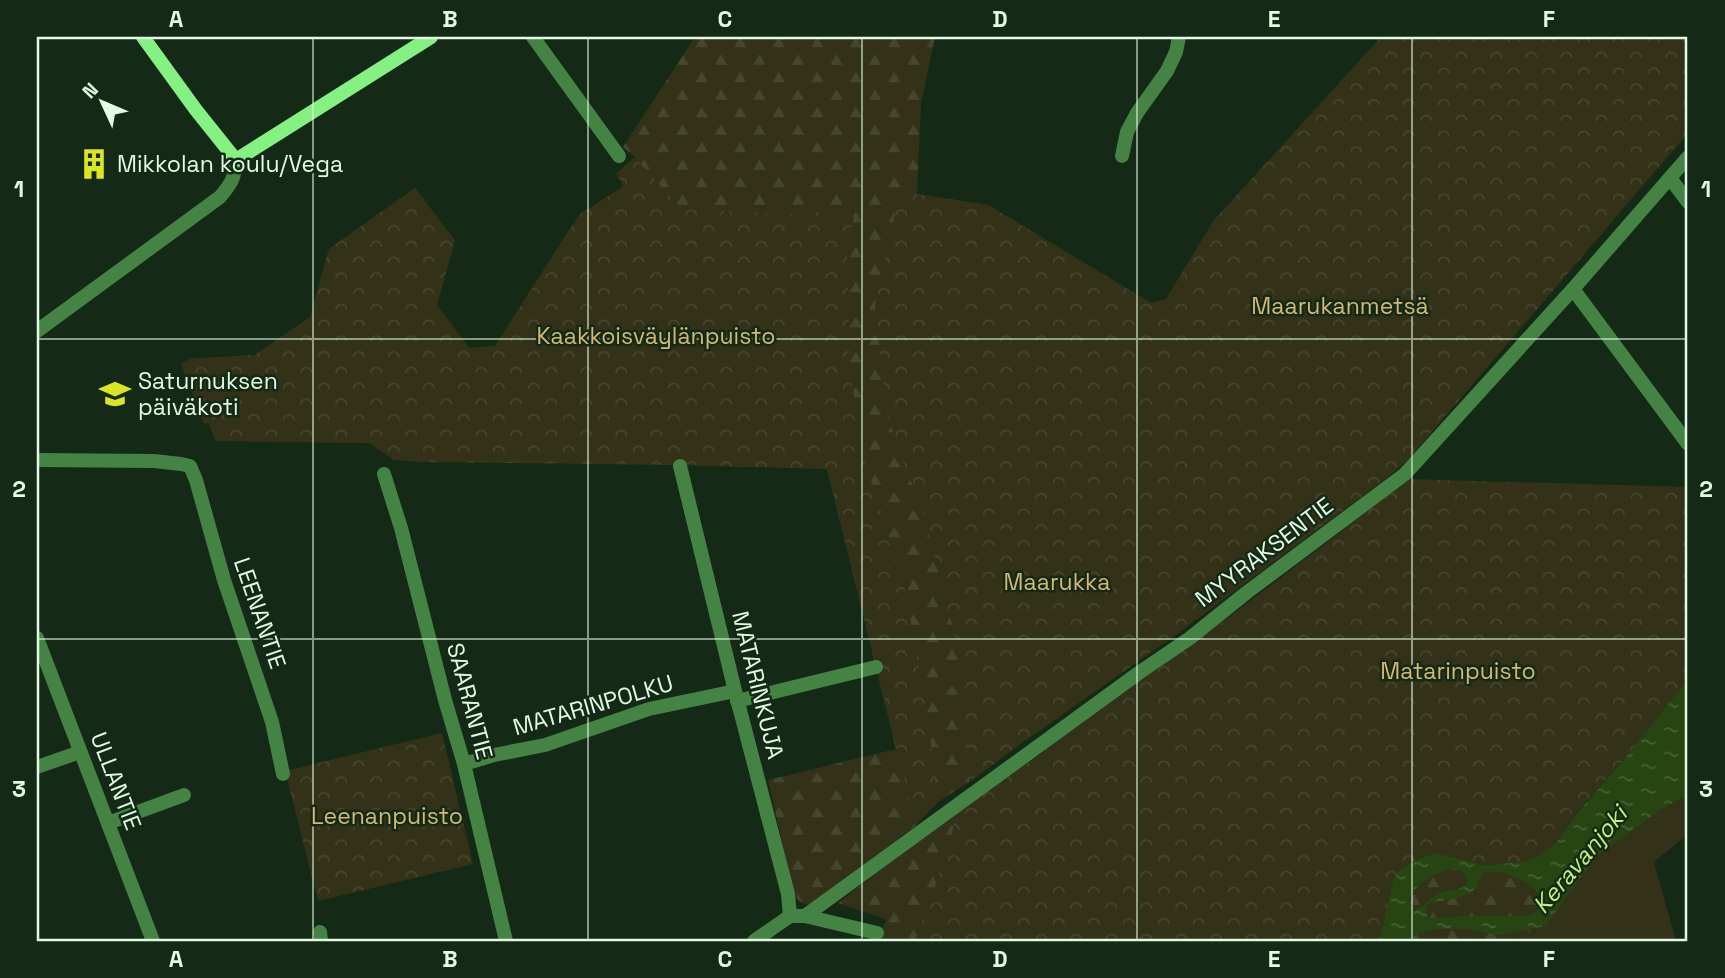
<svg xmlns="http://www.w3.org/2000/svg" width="1725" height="978" font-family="'Space Grotesk',sans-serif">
	<defs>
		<pattern id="forest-firs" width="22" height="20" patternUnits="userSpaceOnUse" patternTransform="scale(1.75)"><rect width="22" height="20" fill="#333118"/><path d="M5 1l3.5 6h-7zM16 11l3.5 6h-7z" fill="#46462e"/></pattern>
		<pattern id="park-crowns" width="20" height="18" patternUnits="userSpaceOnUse" patternTransform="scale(1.75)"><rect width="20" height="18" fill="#333118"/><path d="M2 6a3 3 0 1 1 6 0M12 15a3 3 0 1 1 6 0" fill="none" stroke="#46462e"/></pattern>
		<pattern id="water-ripples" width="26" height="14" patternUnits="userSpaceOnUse" patternTransform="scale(1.75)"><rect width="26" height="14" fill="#274512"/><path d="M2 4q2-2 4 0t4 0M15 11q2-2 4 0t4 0" fill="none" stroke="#466134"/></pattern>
	</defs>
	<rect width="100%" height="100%" fill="#142a17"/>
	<!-- green -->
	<polygon fill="#333118" points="1688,795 1688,834 1654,862 1676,941 1468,941 1479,938 1505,941 1544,926 1596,857 1659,811"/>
	<!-- forest -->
	<g fill="url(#forest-firs)">
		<polygon points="695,37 935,37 921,103 917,194 988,205 1151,303 1166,299 1214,220 1128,668 1019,745 969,782 938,802 914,827 809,905 799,901 794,894 768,780 896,749 827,469 689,465 420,462 394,460 370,443 246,441 190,359 255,355 310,317 329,249 415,188 455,241 437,305 469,348 495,346 579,215 624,186 616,174 635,157 623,147"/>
		<polygon points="957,812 968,941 878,941 886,919 838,903 938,825"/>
		<path d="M1456,868C1463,871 1465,875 1467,883L1464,887C1456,890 1447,890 1440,893C1430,897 1425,906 1414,910L1411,906L1409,899C1421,878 1433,875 1456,868Z"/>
		<path d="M1498,872C1513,877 1542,884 1539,904C1538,914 1530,915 1523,916H1462L1431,918L1428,917L1425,908L1429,904L1450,899L1475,889L1479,878L1484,873Z"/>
		<polygon points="1545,926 1505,941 1479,938 1468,941 1411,941 1419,934 1436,929 1464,929 1500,935"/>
	</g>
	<!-- park -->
	<g fill="url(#park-crowns)">
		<polygon points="1381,37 1688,37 1688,133 1407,461 1388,477 1177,634 1019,745 969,782 967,727 956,641 923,511 905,467 886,411 875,305 900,192 988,205 1151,303 1166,300 1214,220"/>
		<polygon points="635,157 681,209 854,217 847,252 850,374 868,471 904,584 927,714 938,802 914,827 912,810 827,469 689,465 394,460 370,443 216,441 208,423 204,424 181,364 190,359 255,355 310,317 329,249 415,188 455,241 437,305 469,348 495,346 579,215 624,186 616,174"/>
		<polygon points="1407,479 1688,487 1688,679 1625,758 1574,816 1556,843 1539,856 1523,862 1485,865 1435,853 1416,860 1401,868 1393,880 1384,921 1379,937 1374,941 915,941 947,853 957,812 1039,755 1108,699 1159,666 1218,625 1337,535"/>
		<polygon points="442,733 473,864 318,901 285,771"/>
	</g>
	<!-- water -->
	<path fill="url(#water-ripples)" fill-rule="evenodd" d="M1688,679V795L1659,811L1596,857L1545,926L1500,935L1464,929H1436L1419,934L1411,941H1374L1379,937L1384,921L1393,880L1401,868L1416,860L1435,853L1485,865L1523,862L1539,856L1556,843L1574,817L1625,758ZM1455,868C1463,870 1465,875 1467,883L1464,887C1456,890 1447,890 1440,893C1430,897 1425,906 1414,910L1411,906L1409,899C1421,878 1434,875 1455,868ZM1498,872C1513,877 1542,884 1539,904C1538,914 1530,915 1523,916H1462L1431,918L1428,917L1425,908L1429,904C1441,900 1466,899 1475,889C1479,883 1479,878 1484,873Z"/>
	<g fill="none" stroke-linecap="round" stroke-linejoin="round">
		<!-- street -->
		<g stroke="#458345" stroke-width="14">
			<polyline points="533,37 619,156"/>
			<polyline points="1122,156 1127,132 1137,113 1167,71 1176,52 1179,37"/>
			<polyline points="1670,178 1688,202"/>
			<polyline points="1573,289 1688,444"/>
			<path d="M37,331L220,197C231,184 235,178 236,160"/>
			<polyline points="37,460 154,461 181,464 190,466 196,480 224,580 272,722 283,774"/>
			<polyline points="680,466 735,691 788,894 790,916"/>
			<polyline points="384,474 401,528 445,700 464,764 506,941"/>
			<polyline points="37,638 153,941"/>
			<polyline points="737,701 876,667"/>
			<polyline points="464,764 494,755 545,745 649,709 735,691"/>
			<polyline points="37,767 80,752"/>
			<polyline points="108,823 184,795"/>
			<polyline points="805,916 1140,672 1190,638 1246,593 1405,474 1573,289 1688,157"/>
			<polyline points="320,932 321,941"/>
			<polyline points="754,941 790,916 805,916 877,933"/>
		</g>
		<!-- secondary -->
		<polyline stroke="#84f182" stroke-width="14" points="143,37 196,110 236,160 431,37"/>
	</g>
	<!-- grid -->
	<path fill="none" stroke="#e1fce2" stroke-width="2" stroke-opacity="0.55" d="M313,37V941M588,37V941M862,37V941M1137,37V941M1412,37V941M37,339H1688M37,639H1688"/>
	<!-- icons -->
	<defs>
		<symbol id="building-bare" viewBox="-9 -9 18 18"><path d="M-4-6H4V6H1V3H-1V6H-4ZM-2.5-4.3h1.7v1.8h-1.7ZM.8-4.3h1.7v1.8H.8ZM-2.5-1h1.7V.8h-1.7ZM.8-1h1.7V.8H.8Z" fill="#dbe622" stroke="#142a17" stroke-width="2.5" paint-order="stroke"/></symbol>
		<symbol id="school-bare" viewBox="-9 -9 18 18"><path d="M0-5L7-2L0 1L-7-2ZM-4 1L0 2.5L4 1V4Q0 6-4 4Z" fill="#dbe622" stroke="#142a17" stroke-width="2.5" paint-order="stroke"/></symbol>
	</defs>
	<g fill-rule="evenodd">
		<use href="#building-bare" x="72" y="142" width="44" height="44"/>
		<use href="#school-bare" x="93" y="372" width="44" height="44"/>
	</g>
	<g text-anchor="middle" stroke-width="5" stroke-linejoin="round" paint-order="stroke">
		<!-- poi labels -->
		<g font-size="23" fill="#e1fce2" stroke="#142a17" text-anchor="start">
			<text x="117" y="172">Mikkolan koulu/Vega</text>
			<text x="138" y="389">Saturnuksen<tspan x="138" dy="26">päiväkoti</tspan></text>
		</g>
		<!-- park labels -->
		<g font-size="23" fill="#d5b873" stroke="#142a17">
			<text x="1340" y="314">Maarukanmetsä</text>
			<text x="656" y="344">Kaakkoisväylänpuisto</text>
			<text x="1057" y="590">Maarukka</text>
			<text x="1458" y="679">Matarinpuisto</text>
			<text x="387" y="824">Leenanpuisto</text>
		</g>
		<!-- street labels -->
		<g font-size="23" fill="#e1fce2" stroke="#142a17">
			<text transform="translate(1264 552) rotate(-37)" y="8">MYYRAKSENTIE</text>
			<text transform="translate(260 613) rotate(71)" y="8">LEENANTIE</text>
			<text transform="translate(758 685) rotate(76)" y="8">MATARINKUJA</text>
			<text transform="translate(470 701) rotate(75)" y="8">SAARANTIE</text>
			<text transform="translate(593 705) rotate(-16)" y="8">MATARINPOLKU</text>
			<text transform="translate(116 781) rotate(69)" y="8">ULLANTIE</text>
		</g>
		<!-- water labels -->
		<g font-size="24" font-style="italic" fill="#bff07a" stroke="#142a17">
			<text transform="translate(1580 860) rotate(-50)" y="8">Keravanjoki</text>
		</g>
	</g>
	<!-- border -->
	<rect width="1725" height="978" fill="none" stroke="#142a17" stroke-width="77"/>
	<!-- north arrow -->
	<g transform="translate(102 102) rotate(314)" stroke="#142a17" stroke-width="5" paint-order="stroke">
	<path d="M0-5L12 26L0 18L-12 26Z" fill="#e1fce2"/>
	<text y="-10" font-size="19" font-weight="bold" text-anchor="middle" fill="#e1fce2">N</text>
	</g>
	<rect x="38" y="38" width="1648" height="902" fill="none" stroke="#e1fce2" stroke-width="2.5"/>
	<g font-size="23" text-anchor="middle" font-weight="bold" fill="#e1fce2">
		<text x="176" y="27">A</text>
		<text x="450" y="27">B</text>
		<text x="725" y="27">C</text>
		<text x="1000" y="27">D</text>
		<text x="1274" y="27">E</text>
		<text x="1549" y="27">F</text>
		<text x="19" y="197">1</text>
		<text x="1706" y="197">1</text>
		<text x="19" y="497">2</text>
		<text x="1706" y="497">2</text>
		<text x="19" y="797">3</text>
		<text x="1706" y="797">3</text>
		<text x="176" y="967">A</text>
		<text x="450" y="967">B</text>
		<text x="725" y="967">C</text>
		<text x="1000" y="967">D</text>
		<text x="1274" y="967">E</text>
		<text x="1549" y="967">F</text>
	</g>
</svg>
